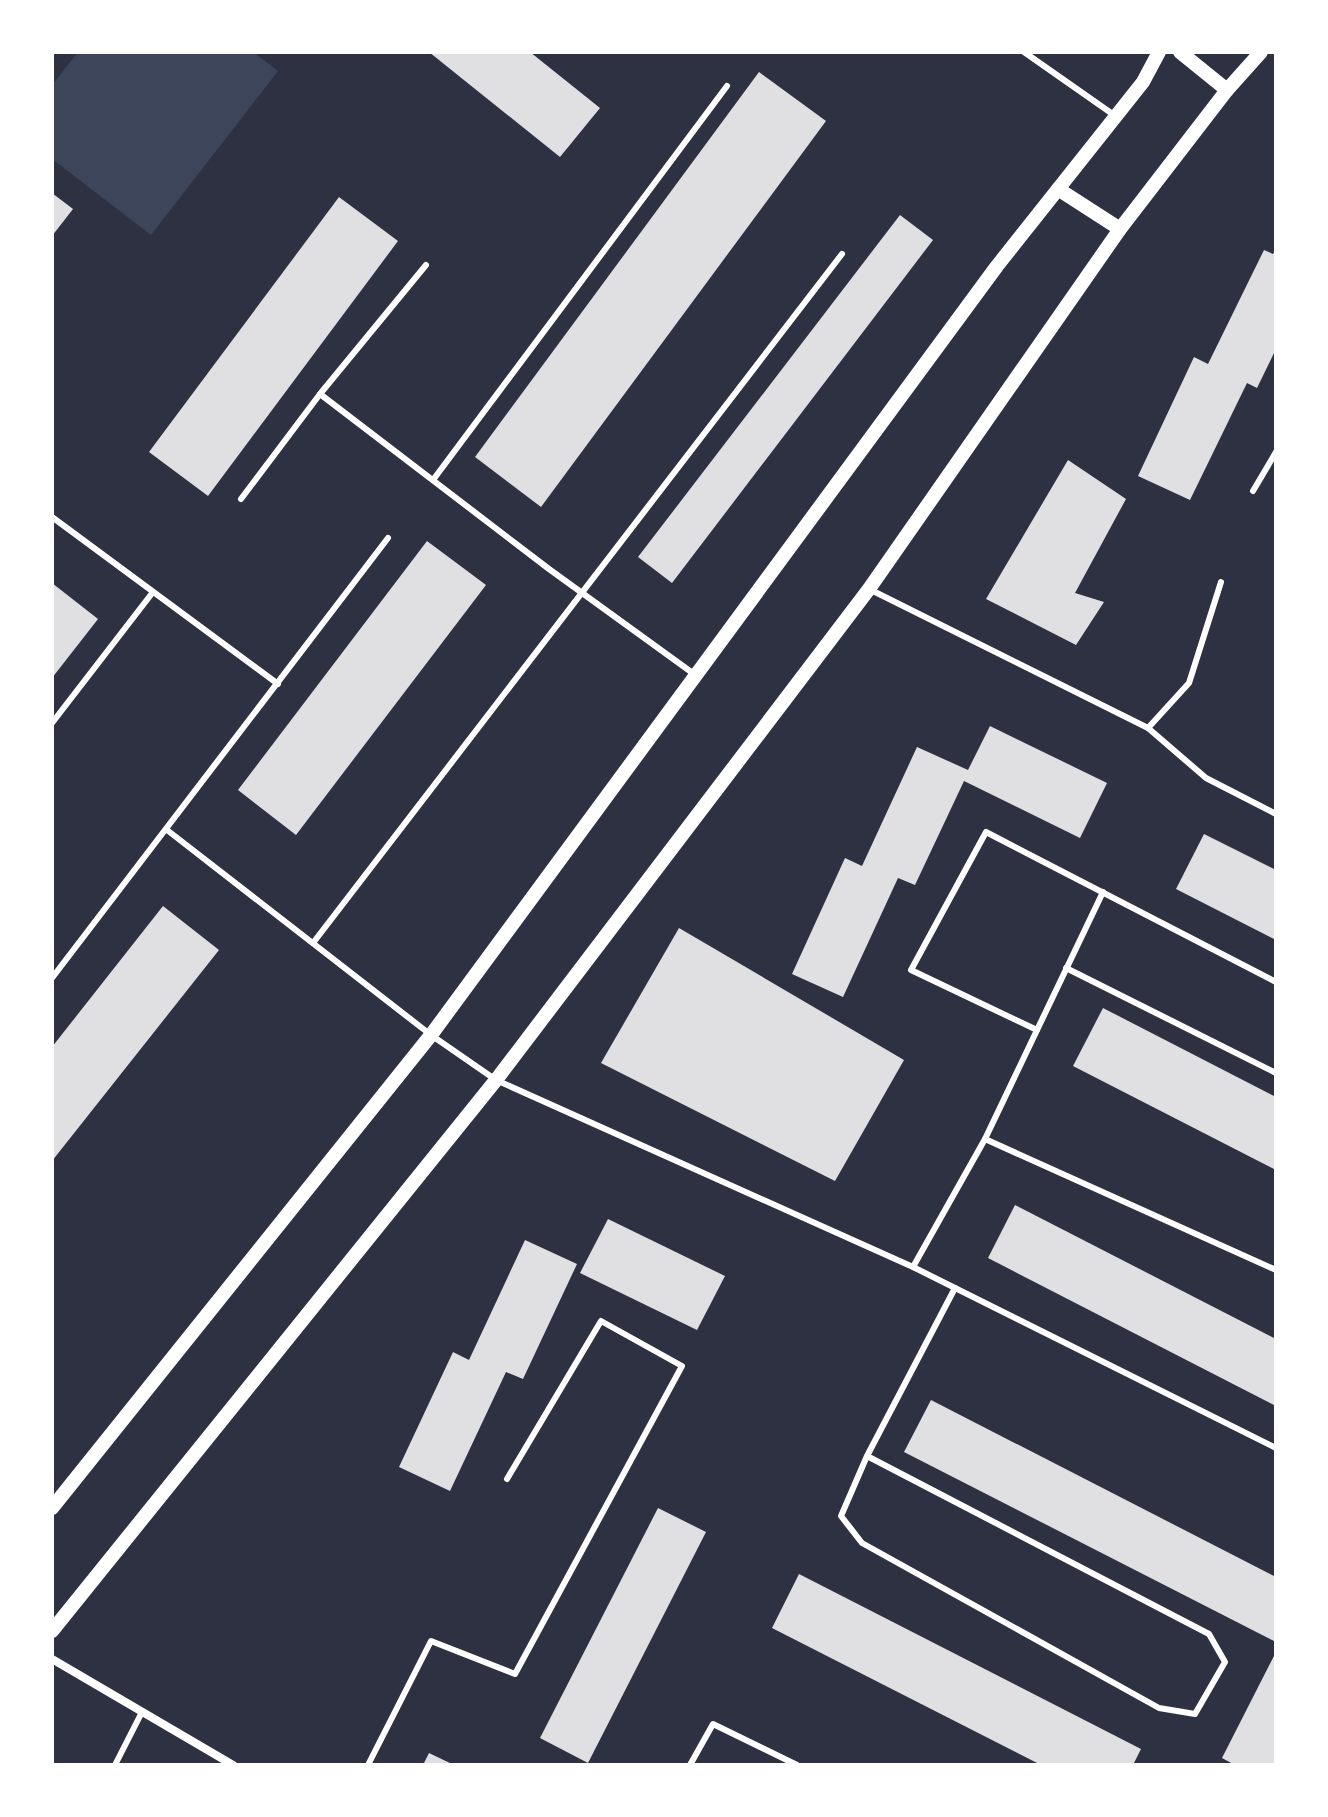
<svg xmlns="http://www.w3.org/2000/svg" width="1328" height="1817" font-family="'Noto Sans',sans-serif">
	<rect width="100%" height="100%" fill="#2d3142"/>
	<!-- green -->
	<polygon fill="#3c4559" points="78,52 253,52 278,71 151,235 52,159 52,85"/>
	<!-- building -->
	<g fill="#e0e0e3">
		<polygon points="429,52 530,52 600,108 560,157"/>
		<polygon points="759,72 826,121 541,507 475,457"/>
		<polygon points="52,193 73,209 52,236"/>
		<polygon points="339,197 398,241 208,496 149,452"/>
		<polygon points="900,215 933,240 672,583 638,557"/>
		<polygon points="1276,249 1276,349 1257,388 1247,383 1190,500 1138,476 1194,357 1208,364 1264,250 1273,254"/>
		<polygon points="1068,460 1126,499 1075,593 1104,602 1076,645 986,599"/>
		<polygon points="427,541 486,585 296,835 238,790"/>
		<polygon points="52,583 98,619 52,678"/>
		<polygon points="990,726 1107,783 1080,838 964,781 915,885 898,878 843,997 792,974 845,858 862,866 917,747 968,770"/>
		<polygon points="1204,834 1276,870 1276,940 1176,889"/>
		<polygon points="163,906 219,950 52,1161 52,1047"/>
		<polygon points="679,928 904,1060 835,1181 601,1063"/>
		<polygon points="1103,1008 1276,1097 1276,1170 1073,1066"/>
		<polygon points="1015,1205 1276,1339 1276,1406 988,1258"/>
		<polygon points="608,1219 725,1276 697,1330 580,1273"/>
		<polygon points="525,1240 577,1264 523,1379 506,1372 450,1491 399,1467 453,1352 469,1360"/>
		<polygon points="931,1400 1276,1577 1276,1642 904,1452"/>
		<polygon points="658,1508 706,1532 588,1763 540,1738"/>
		<polygon points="799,1574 1141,1749 1133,1765 1041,1765 772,1628"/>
		<polygon points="1276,1652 1276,1765 1235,1765 1222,1758"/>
		<polygon points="429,1753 454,1765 423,1765"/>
	</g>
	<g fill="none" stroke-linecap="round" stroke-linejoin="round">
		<!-- service -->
		<g stroke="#fff" stroke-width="6">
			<polyline points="1024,52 1114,115"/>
			<polyline points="320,394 549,569 694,674"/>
			<polyline points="433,480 727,86"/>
			<polyline points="1253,491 1276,452"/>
			<polyline points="241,499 320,394 426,265"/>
			<polyline points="52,517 278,684"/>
			<polyline points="869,589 1148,728 1189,683 1221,582"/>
			<polyline points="52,723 153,592"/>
			<polyline points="1148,728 1206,778 1276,814"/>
			<polyline points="167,830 431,1035 496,1080 913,1267 1276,1448"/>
			<polyline points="313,943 842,254"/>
			<polyline points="1066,968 1276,1073"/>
			<polyline points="52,978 388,538"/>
			<polyline points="1037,1030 911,970 986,832 1276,982"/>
			<polyline points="985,1139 1276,1270"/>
			<polyline points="913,1267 985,1139 1103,892"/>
			<polyline points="867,1456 1209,1634 1225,1662 1195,1714 1159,1708 862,1543 841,1516 867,1456 955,1288"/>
			<polyline points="115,1765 142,1712"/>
			<polyline points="368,1765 431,1641 515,1674 682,1366 601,1321 507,1479"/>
			<polyline points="690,1765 713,1724 797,1765"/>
		</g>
		<!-- minor -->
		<polyline stroke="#fff" stroke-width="8" points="52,1659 233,1765"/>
		<!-- tertiary -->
		<g stroke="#fff" stroke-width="14">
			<polyline points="1180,52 1227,90"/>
			<polyline points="1058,189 1120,229"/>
			<polyline points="52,1508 431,1035 997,266 1143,82 1159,52"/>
			<polyline points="52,1631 496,1080 869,589 1120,229 1227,90 1261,52"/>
		</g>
	</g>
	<!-- border -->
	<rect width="1328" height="1817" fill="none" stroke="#ffffff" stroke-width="108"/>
</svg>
